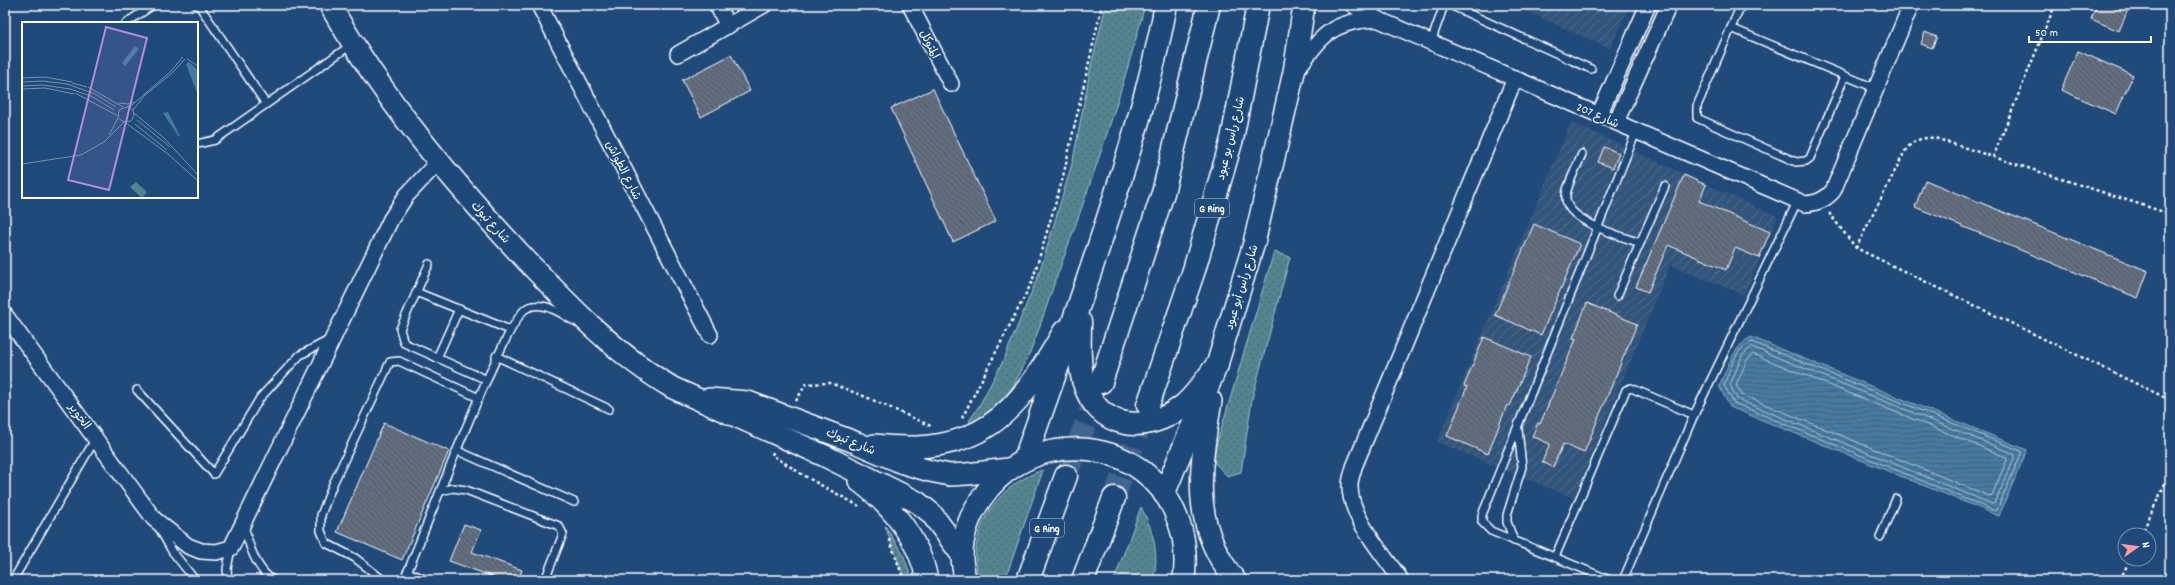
<svg xmlns="http://www.w3.org/2000/svg" width="2175" height="585" font-family="Dekko,'Playpen Sans Arabic',sans-serif">
	<defs>
		<pattern id="industrial-furrows" width="10" height="10" patternUnits="userSpaceOnUse"><rect width="10" height="10" fill="#33557c"/><path d="M-1 1l2-2M0 10L10 0M9 11l2-2" fill="none" stroke="#526e90"/></pattern>
		<pattern id="grass-dots" width="8" height="8" patternUnits="userSpaceOnUse"><rect width="8" height="8" fill="#52848f"/><path d="M2 2h.1M6 6h.1" fill="none" stroke="#4f6b71" stroke-width="1.8" stroke-linecap="round"/></pattern>
		<pattern id="water-rules" width="6" height="5" patternUnits="userSpaceOnUse"><rect width="6" height="5" fill="#457aa2"/><path d="M0 2.5h6" fill="none" stroke="#486377"/></pattern>
		<pattern id="building-back-hatch" width="6" height="6" patternUnits="userSpaceOnUse"><rect width="6" height="6" fill="#626e81"/><path d="M-1 5l2 2M0 0l6 6M5-1l2 2" fill="none" stroke="#54585f"/></pattern>
	</defs>
	<rect width="100%" height="100%" fill="#1f4a7a"/>
	<filter id="ink" filterUnits="userSpaceOnUse"><feTurbulence type="fractalNoise" baseFrequency=".025" numOctaves="2"/><feDisplacementMap in="SourceGraphic" scale="8" xChannelSelector="R" yChannelSelector="G"/><feConvolveMatrix kernelMatrix="1 2 1 2 8 2 1 2 1" color-interpolation-filters="sRGB"/></filter>
	<g filter="url(#ink)">
		<!-- industrial -->
		<g fill="url(#industrial-furrows)">
			<polygon points="1513,5 1630,5 1610,49"/>
			<polygon points="1571,122 1778,217 1744,295 1670,265 1574,498 1437,442"/>
		</g>
		<!-- grass -->
		<g fill="url(#grass-dots)" stroke="#a8c2c7">
			<path d="M1106,5H1145C1121,98 1089,189 1056,279C1042,318 1031,360 1008,394C999,407 985,417 970,423L969,421L979,406L1004,359L1038,276L1049,241L1073,160L1091,66Z"/>
			<polygon points="1274,252 1290,257 1252,399 1241,472 1227,476 1213,461 1216,446"/>
			<path d="M1043,470L1005,580H979C965,531 997,485 1043,470Z"/>
			<path d="M1141,507C1153,530 1160,554 1153,580H1114Z"/>
			<polygon points="885,526 903,554 912,580 905,580"/>
		</g>
		<!-- water -->
		<path fill="url(#water-rules)" stroke="#8fafc7" d="M1751,337L2027,450L1999,516L1730,407L1719,386C1728,367 1732,348 1751,337Z"/>
		<g fill="none" stroke-linecap="round" stroke-linejoin="round">
			<!-- shore -->
			<g stroke="#b5cada" stroke-width="1">
				<path d="M1752,342L2021,451V454L1997,510L1995,511L1734,403L1724,385C1730,370 1735,347 1752,342Z"/>
				<polygon points="1752,347 2014,454 2015,457 1995,503 1992,504 1737,399 1730,385 1742,356"/>
				<polygon points="1753,354 2006,457 2007,460 1992,495 1989,496 1742,395 1736,385 1747,360"/>
			</g>
		</g>
		<!-- building -->
		<g fill="url(#building-back-hatch)" stroke="#fff">
			<polygon points="2097,5 2130,5 2119,31 2091,19"/>
			<polygon points="1925,32 1937,37 1932,48 1921,44"/>
			<polygon points="2078,51 2133,75 2116,114 2061,90"/>
			<polygon points="731,55 750,91 701,117 682,80"/>
			<polygon points="933,89 996,221 953,242 891,108"/>
			<polygon points="1604,147 1619,153 1613,168 1598,162"/>
			<polygon points="1684,175 1706,185 1699,201 1770,232 1759,258 1735,248 1726,270 1668,245 1648,292 1636,287"/>
			<polygon points="1925,180 2148,271 2138,298 1915,207"/>
			<polygon points="1534,224 1580,244 1541,335 1495,315"/>
			<polygon points="1587,303 1637,324 1584,453 1563,444 1553,467 1542,462 1550,444 1532,436 1538,423 1540,424 1576,339 1573,338"/>
			<polygon points="1484,337 1531,357 1510,406 1507,405 1488,454 1447,436 1467,387 1464,386"/>
			<polygon points="384,423 449,451 402,560 337,532"/>
			<polygon points="464,524 481,530 472,552 522,570 518,580 502,580 449,561"/>
		</g>
		<g fill="none" stroke-linecap="round" stroke-linejoin="round">
			<!-- highway-tunnel -->
			<g stroke="#41658e" stroke-width="22" stroke-dasharray="22 11" stroke-linecap="butt">
				<polyline points="1066,476 1099,387"/>
				<polyline points="1114,498 1147,407"/>
			</g>
			<defs>
				<g id="lane">
					<polyline points="197,5 200,7 266,104"/>
					<polyline points="1450,5 1591,69"/>
					<polyline points="1741,5 1697,106 1697,118 1796,162 1806,161 1810,158 1845,76"/>
					<polyline points="126,23 153,5"/>
					<polyline points="1731,28 1877,89"/>
					<polyline points="1431,42 1444,5"/>
					<polyline points="197,144 215,140 351,45"/>
					<path d="M1582,154C1578,165 1565,188 1566,198C1566,221 1621,236 1640,243"/>
					<polyline points="429,264 400,329 404,343 487,380"/>
					<polyline points="416,292 510,330"/>
					<polyline points="1617,296 1665,186"/>
					<polyline points="496,356 609,409"/>
					<polyline points="437,358 459,309"/>
					<polyline points="137,390 214,474 260,398 300,355 329,340"/>
					<polyline points="458,451 574,502"/>
					<polyline points="441,491 453,488 466,490 559,526 563,534 545,580"/>
					<path d="M244,525C248,543 256,570 273,580"/>
					<polyline points="159,528 172,551 195,580"/>
					<polyline points="1880,537 1896,499"/>
					<polyline points="1514,541 1507,522 1507,515 1522,467 1518,429"/>
					<polyline points="1555,557 1626,390 1631,388 1694,415"/>
					<polyline points="407,572 427,580"/>
					<polyline points="13,580 96,438"/>
					<polyline points="228,580 227,569 231,548"/>
					<polyline points="383,580 355,558 326,543 321,531 321,515 333,484 390,362 399,361 479,398"/>
					<path d="M404,580C421,542 505,318 527,308C543,300 560,313 574,321"/>
					<polyline points="1610,580 1491,531 1482,522 1482,515 1636,132"/>
					<polyline points="1623,580 1694,415 1797,202"/>
				</g>
				<g id="street">
					<polyline points="539,5 710,335"/>
					<polyline points="717,5 728,26"/>
					<polyline points="910,5 951,84"/>
					<path d="M1353,5L1377,19L1805,204C1817,203 1825,200 1833,191L1911,5"/>
					<polyline points="678,54 764,5"/>
					<path d="M1295,72C1322,36 1330,21 1377,19"/>
					<polyline points="1599,115 1648,5"/>
					<polyline points="1616,122 1669,5"/>
					<polyline points="5,315 154,519 188,546 201,551 216,552 231,548 391,219 406,196 438,162"/>
					<path d="M1401,580C1384,555 1349,517 1350,485C1350,479 1353,472 1354,467L1515,78"/>
				</g>
				<g id="secondary">
					<path d="M330,5C383,99 452,181 525,259C570,306 616,355 673,388L825,456L917,502L931,513L962,555"/>
					<polyline points="709,399 748,402 857,443 903,463 930,471 950,475 967,474 1008,469"/>
					<path d="M1211,401C1200,467 1189,524 1235,580"/>
					<path d="M874,445C979,457 1015,417 1064,331"/>
					<path d="M859,481C891,505 920,540 927,580"/>
					<polyline points="1164,494 1217,365 1254,243 1294,72 1304,5"/>
					<path d="M965,580C964,572 962,564 962,556C962,536 970,515 981,499C1032,423 1150,435 1179,523C1186,542 1186,560 1184,580"/>
				</g>
				<g id="highway">
					<path d="M1080,322C1080,342 1078,361 1083,380C1097,431 1147,435 1184,405C1197,394 1207,378 1217,365"/>
					<polyline points="1101,382 1163,193 1209,5"/>
					<polyline points="1148,405 1194,270 1232,139 1258,5"/>
					<path d="M1025,459C1052,382 1080,305 1105,227C1129,154 1152,80 1166,5"/>
					<polyline points="1028,580 1066,476"/>
					<polyline points="1083,580 1114,498"/>
				</g>
			</defs>
			<!-- lane casing -->
			<use href="#lane" stroke="#fff" stroke-width="10"/>
			<!-- street casing -->
			<use href="#street" stroke="#fff" stroke-width="18"/>
			<!-- secondary casing -->
			<use href="#secondary" stroke="#fff" stroke-width="24"/>
			<!-- highway casing -->
			<use href="#highway" stroke="#fff" stroke-width="25"/>
			<!-- path -->
			<g stroke="#fff" stroke-width="2.5" stroke-dasharray="3 3" stroke-linecap="butt">
				<polyline points="1993,157 2055,5"/>
				<polyline points="1829,213 1856,248 2170,400"/>
				<path d="M1856,248L1905,151C1912,140 1922,137 1935,138L2170,214"/>
				<polyline points="796,401 806,384 830,383 866,397 931,426"/>
				<polyline points="962,418 1032,282 1062,181 1102,5"/>
				<polyline points="773,452 772,455 808,478 859,506"/>
				<polyline points="2141,535 2170,473"/>
				<polyline points="889,539 904,580"/>
				<polyline points="2120,580 2130,559"/>
			</g>
			<!-- lane -->
			<use href="#lane" stroke="#1f4a7a" stroke-width="7"/>
			<!-- street -->
			<use href="#street" stroke="#1f4a7a" stroke-width="15"/>
			<!-- secondary -->
			<use href="#secondary" stroke="#1f4a7a" stroke-width="21"/>
			<!-- highway -->
			<use href="#highway" stroke="#1f4a7a" stroke-width="22"/>
		</g>
	</g>
	<g text-anchor="middle" stroke-width="3" stroke-linejoin="round" paint-order="stroke">
		<!-- shield labels -->
		<g fill="#1f4a7a" stroke="#bcc9d7" stroke-width="1">
			<rect x="1195" y="199" width="34" height="18" rx="3"/>
			<rect x="1030" y="519" width="34" height="18" rx="3"/>
		</g>
		<g font-size="11" font-weight="bold" fill="#fff">
			<text x="1212" y="212">G Ring</text>
			<text x="1047" y="532">G Ring</text>
		</g>
		<!-- street labels -->
		<g font-size="12" fill="#fff" stroke="#1f4a7a">
			<text transform="translate(930 44) rotate(63)" y="4">المتوكل</text>
			<text transform="translate(1598 115) rotate(24)" y="4">شارع 207</text>
			<text transform="translate(1230 138) rotate(-76)" y="4">شارع رأس بو عبود</text>
			<text transform="translate(624 170) rotate(63)" y="4">شارع الطواش</text>
			<text transform="translate(491 222) rotate(48)" y="4">شارع تبوك</text>
			<text transform="translate(1241 287) rotate(-73)" y="4">شارع رأس أبو عبود</text>
			<text transform="translate(80 416) rotate(54)" y="4">الخوير</text>
			<text transform="translate(851 441) rotate(22)" y="4">شارع تبوك</text>
		</g>
	</g>
	<!-- overview -->
	<g transform="translate(22 22)">
		<rect width="176" height="176" fill="#1f4a7a"/>
		<path d="M114,160L125,170L120,176L108,165Z" fill="#52848f"/>
		<path d="M113,24L117,27L103,44L100,41ZM167,40L176,48L175,71L164,42ZM146,90L158,114L157,115L141,91Z" fill="#457aa2"/>
		<path fill="none" stroke="#7992af" stroke-width="1" d="M165,37L176,44M0,56L23,55L50,60M0,60L21,59L45,62L73,72L94,85M50,61L65,65M0,64L21,63L48,67L69,74L92,88M66,65L101,85M0,67L23,66L52,72M53,71L96,94M97,81L106,82L112,80M106,85L111,88L112,94L109,99L102,100L96,96L97,88L110,83L148,50L161,35M111,88L123,73L149,52L163,37M112,91L141,115L176,153M115,98L148,125M104,101L146,132L176,159M113,102L145,128M87,113L96,96M0,142L59,133L82,120L102,100"/>
		<path fill="#b68bdc" fill-opacity="0.15" stroke="#b68bdc" stroke-width="2" d="M84,5L125,16L87,168L46,158Z"/>
		<rect width="176" height="176" fill="none" stroke="#fff" stroke-width="2"/>
	</g>
	<!-- margin -->
	<rect width="2175" height="585" fill="none" stroke="#1f4a7a" stroke-width="20"/>
	<rect x="10" y="10" width="2155" height="565" fill="none" stroke="#fff" stroke-width="1.5" filter="url(#ink)"/>
	<!-- north arrow -->
	<g transform="translate(2137 547) rotate(76)"><circle r="19" fill="#1f4a7a" stroke="#7992af"/>
	<path d="M0-3L7 15L0 10L-7 15Z" fill="#ff9aa2"/>
	<text y="-6" font-size="11" font-weight="bold" text-anchor="middle" fill="#ffffff">N</text>
	</g>
	<!-- scale -->
	<path d="M2029 36v6h122v-6" fill="none" stroke="#ffffff" stroke-width="2"/>
	<text x="2035" y="36" font-size="12" fill="#ffffff" stroke="#1f4a7a" stroke-width="3" paint-order="stroke">50 m</text>
</svg>
